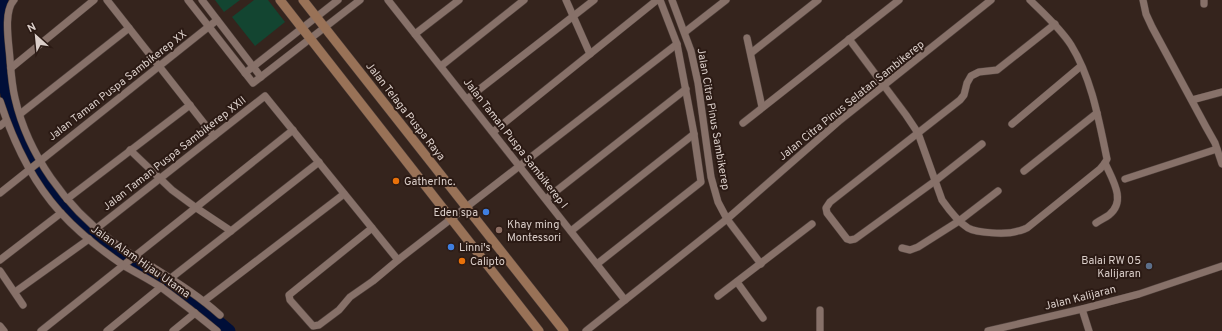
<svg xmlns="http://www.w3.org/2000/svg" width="1222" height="331" font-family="Overpass,sans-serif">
	<rect width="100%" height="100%" fill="#35241d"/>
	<!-- green -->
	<g fill="#134531">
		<polygon points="215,0 240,0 224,12"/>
		<polygon points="254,0 268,0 285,22 255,46 232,17"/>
	</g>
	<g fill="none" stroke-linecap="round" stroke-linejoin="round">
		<!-- river -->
		<polyline stroke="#000e38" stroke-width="13" points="2,0 0,64 12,115 39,170 76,216 89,228 136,262 186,295 229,331"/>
		<defs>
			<g id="minor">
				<path d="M14,0C3,12 9,43 10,59C11,72 12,86 15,98C28,155 66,207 112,241C123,250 136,257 148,264C173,280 198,295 220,315"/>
				<polyline points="107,0 214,136"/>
				<polyline points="188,0 253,83 360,0"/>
				<polyline points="202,0 261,77"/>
				<polyline points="388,0 625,300"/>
				<polyline points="566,0 590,54"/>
				<polyline points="672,0 691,51 698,83 711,177 718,202 727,219 761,264"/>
				<polyline points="1143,0 1146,14 1152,27 1206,127 1215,143 1222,164"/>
				<polyline points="1204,4 1204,0"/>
				<polyline points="685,32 726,0"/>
				<polyline points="415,34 459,0"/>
				<polyline points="747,38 762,107"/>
				<path d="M849,39L906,115L918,133L942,200C949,210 957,221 968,228C977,233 1007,235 1018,231C1021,231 1024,229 1027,228L1100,169L1105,163L1107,159C1099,121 1092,79 1071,45C1060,28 1044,14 1030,0"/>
				<polyline points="751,53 818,0"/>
				<polyline points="441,66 524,0"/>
				<polyline points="11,68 94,0"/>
				<polyline points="245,73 338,0"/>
				<polyline points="467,99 594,0"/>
				<polyline points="1192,100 1222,92"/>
				<path d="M0,101C13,141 32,181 60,212C78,232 101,250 123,265C136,273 150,280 162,288C181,302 199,316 217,331"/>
				<polyline points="20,114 129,28"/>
				<polyline points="743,123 899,0"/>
				<polyline points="1012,124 1081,66"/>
				<polyline points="0,126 6,121"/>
				<polyline points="493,132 657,0"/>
				<polyline points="982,144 935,181 855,239 850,240 847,239 827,213 826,208 830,202 960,100 964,95 967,83 971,76 979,72 997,70 1055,24"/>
				<polyline points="130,150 172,190 195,207 231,231"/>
				<polyline points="1024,171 1097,113"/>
				<polyline points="1125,179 1217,149"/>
				<polyline points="0,193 217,20"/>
				<polyline points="67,199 190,105"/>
				<polyline points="546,199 686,89"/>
				<path d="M1096,223C1100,220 1105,218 1109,215C1127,201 1112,179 1105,163"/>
				<polyline points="97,228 265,96 398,260"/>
				<polyline points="372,228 289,295 290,300 313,326 319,325 339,310 350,297 373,281 398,260 677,44"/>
				<polyline points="571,231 694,134"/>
				<polyline points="902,248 910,250 918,247 959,221 998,191"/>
				<polyline points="0,260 61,213"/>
				<polyline points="597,264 701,182 694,134 677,44 660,0"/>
				<polyline points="0,271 23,305"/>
				<polyline points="171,278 319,162"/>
				<polyline points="737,282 763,318"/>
				<polyline points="15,292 89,239"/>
				<polyline points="718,296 812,224"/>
				<polyline points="204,301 344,194"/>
				<polyline points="1082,309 1089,331"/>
				<polyline points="0,326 4,331"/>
				<polyline points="41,331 293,130"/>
				<polyline points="107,331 161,287"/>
				<polyline points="173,331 195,313"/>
				<polyline points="586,331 727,219 839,121 991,0"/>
				<polyline points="820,331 820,310"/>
				<polyline points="988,331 1082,309 1139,294 1222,266"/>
			</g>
			<g id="secondary">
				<polyline points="280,0 539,331"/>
				<polyline points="303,0 564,331"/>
			</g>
		</defs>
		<!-- minor casing -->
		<use href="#minor" stroke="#4e3f3a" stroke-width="8"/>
		<!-- secondary casing -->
		<use href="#secondary" stroke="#4e3f3a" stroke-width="10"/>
		<!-- minor -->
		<use href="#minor" stroke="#877169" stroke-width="7"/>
		<!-- secondary -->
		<use href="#secondary" stroke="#997257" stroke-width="9"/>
	</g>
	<!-- markers -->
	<g fill="#e8710a" stroke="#2b1a14" stroke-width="1.5">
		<circle cx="396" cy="181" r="4"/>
		<circle cx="462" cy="261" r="4"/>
	</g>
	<g fill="#3f7fe0" stroke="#2b1a14" stroke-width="1.5">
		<circle cx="486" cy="212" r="4"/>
		<circle cx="451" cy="247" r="4"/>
	</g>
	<circle fill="#8d6e63" stroke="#2b1a14" stroke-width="1.5" cx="499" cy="230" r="4"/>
	<circle fill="#5c6f8a" stroke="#2b1a14" stroke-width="1.5" cx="1149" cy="266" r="4"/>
	<g text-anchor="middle" stroke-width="4" stroke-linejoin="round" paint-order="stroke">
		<!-- street labels -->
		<g font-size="11" fill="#dbcfca" stroke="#2b1a14">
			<text transform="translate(117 85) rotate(-38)" y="4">Jalan Taman Puspa Sambikerep XX</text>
			<text transform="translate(851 100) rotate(-39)" y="4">Jalan Citra Pinus Selatan Sambikerep</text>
			<text transform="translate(406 111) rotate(52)" y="4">Jalan Telaga Puspa Raya</text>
			<text transform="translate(714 119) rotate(80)" y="4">Jalan Citra Pinus Sambikerep</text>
			<text transform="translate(516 143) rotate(52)" y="4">Jalan Taman Puspa Sambikerep I</text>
			<text transform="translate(174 153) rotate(-38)" y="4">Jalan Taman Puspa Sambikerep XXII</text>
			<text transform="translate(141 261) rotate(35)" y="4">Jalan Alam Hijau Utama</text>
			<text transform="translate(1080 297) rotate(-14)" y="4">Jalan Kalijaran</text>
		</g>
		<!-- poi labels -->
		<g font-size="11" fill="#dbcfca" stroke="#2b1a14" text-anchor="start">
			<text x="404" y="185">GatherInc.</text>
			<text x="478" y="216" text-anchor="end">Eden spa</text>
			<text x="507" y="228">Khay ming<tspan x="507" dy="13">Montessori</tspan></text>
			<text x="459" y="251">Linni's</text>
			<text x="1141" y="264" text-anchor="end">Balai RW 05<tspan x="1141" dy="13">Kalijaran</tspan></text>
			<text x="470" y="265">Calipto</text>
		</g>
	</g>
	<!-- north arrow -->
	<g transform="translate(36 36) rotate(333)" stroke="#2b1a14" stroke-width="3" paint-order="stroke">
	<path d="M0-3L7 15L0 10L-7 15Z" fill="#dbcfca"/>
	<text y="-6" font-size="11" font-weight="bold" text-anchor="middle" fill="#dbcfca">N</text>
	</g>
</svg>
